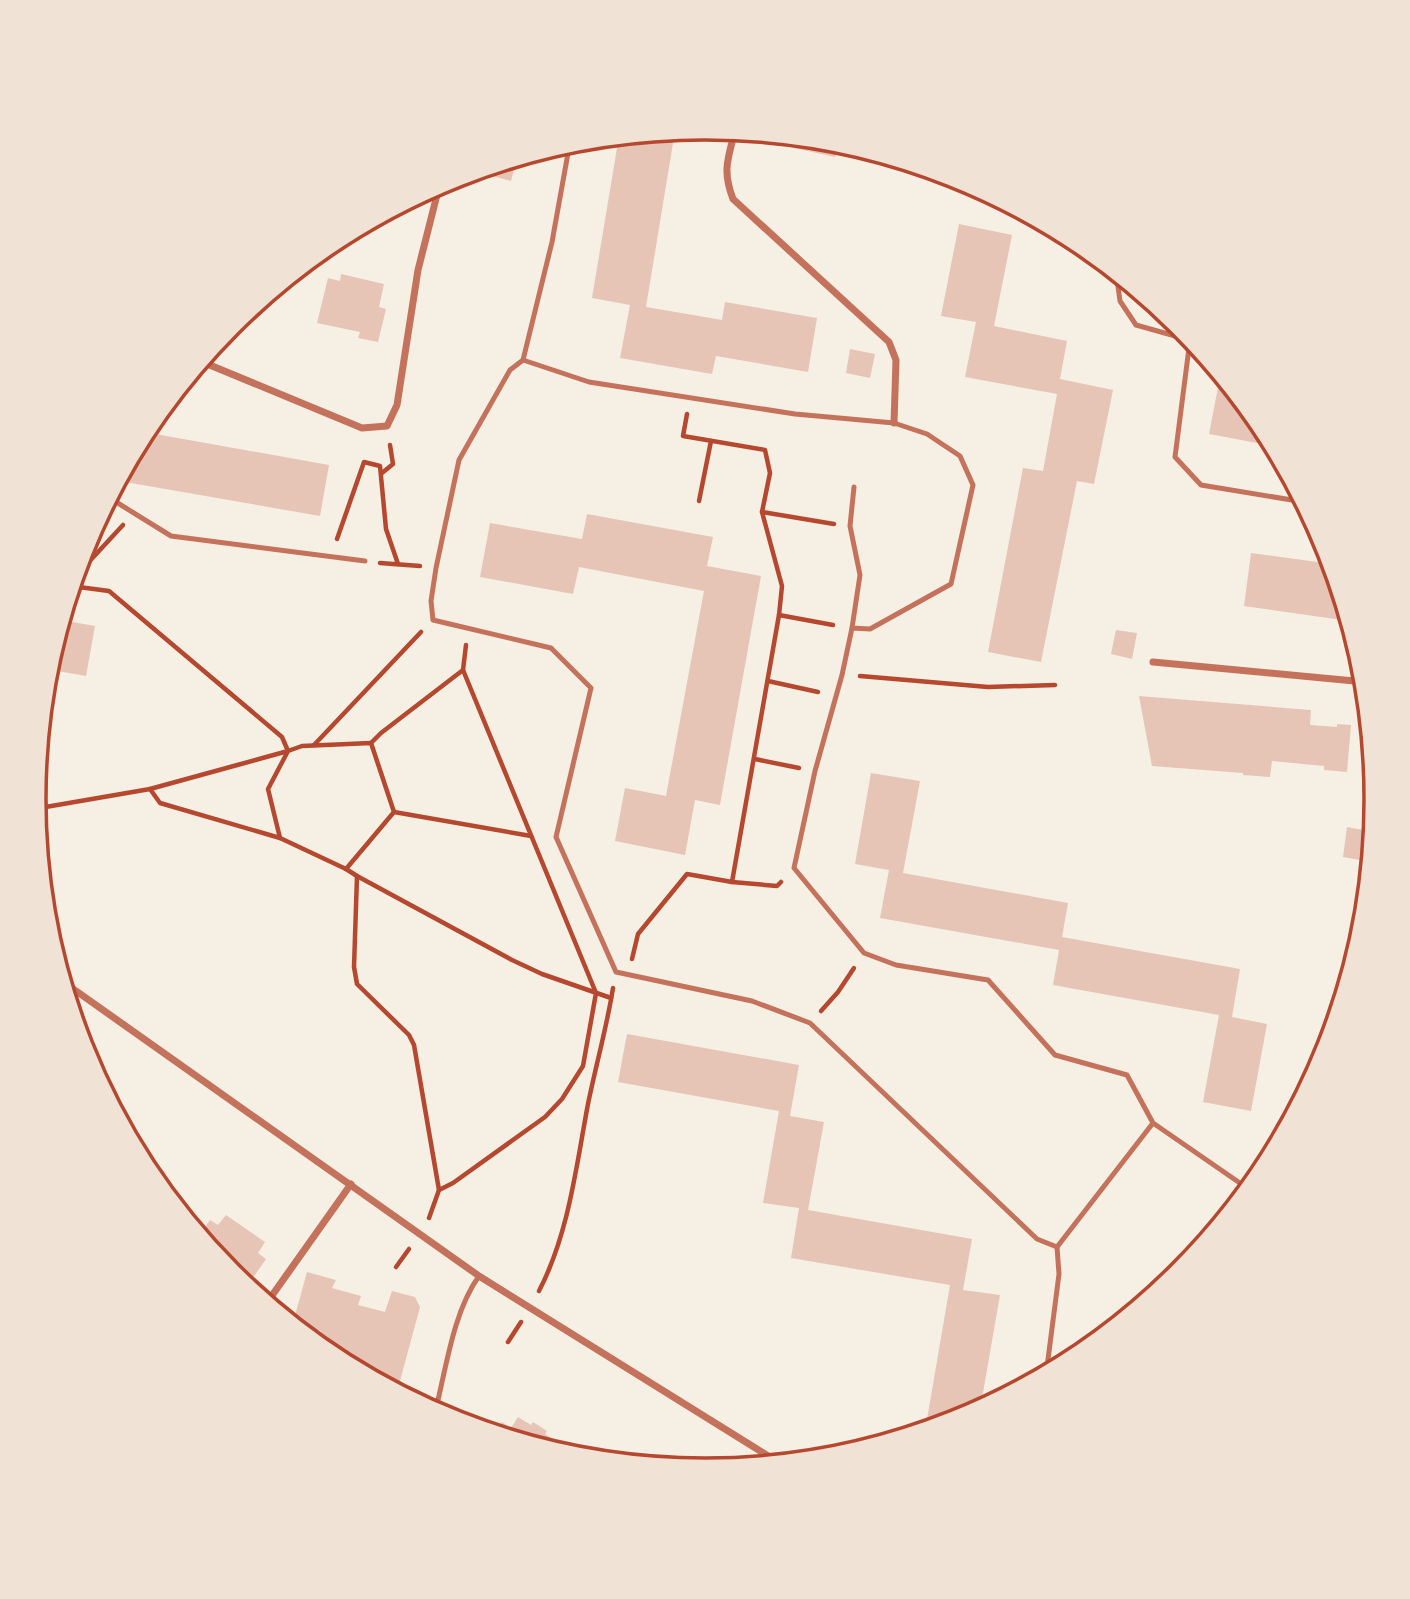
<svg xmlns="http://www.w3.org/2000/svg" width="1410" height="1599" font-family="Jost,sans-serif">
	<rect width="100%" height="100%" fill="#f6efe4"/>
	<!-- building -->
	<g fill="#e6c5b7">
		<polygon points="675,131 646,307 722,320 725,302 817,318 808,372 716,356 712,374 620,358 630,305 592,298 619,136"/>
		<polygon points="797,137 838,141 835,157 794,148"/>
		<polygon points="517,158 511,181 473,171 503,162"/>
		<polygon points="959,224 1012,235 994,326 1067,341 1060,379 1113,390 1094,484 1077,481 1041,662 988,652 1023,468 1043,471 1057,394 965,377 976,322 941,316"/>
		<polygon points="341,274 384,284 379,307 386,309 378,342 358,338 360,332 317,323 328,278 340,281"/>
		<polygon points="228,327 224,344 217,340"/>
		<polygon points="850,349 875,354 870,378 846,373"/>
		<polygon points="1220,377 1224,378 1264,427 1274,446 1209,434"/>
		<polygon points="144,432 329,465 320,516 125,482 129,458"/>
		<polygon points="587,514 713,537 707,566 761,576 720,805 695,800 685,855 615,841 625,788 666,796 704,591 579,567 573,594 480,577 490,523 582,539"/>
		<polygon points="1251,553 1332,564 1349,621 1244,606"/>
		<polygon points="61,620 95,626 86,676 46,669"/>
		<polygon points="1116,630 1137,633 1132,659 1111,654"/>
		<polygon points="1139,696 1311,710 1310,725 1337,727 1337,724 1351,725 1347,772 1324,770 1324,766 1272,761 1270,777 1243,775 1243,773 1152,766"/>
		<polygon points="871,773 920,781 903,873 1068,903 1062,937 1240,969 1232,1017 1267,1024 1251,1111 1203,1102 1219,1015 1053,985 1059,950 880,918 889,870 855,864"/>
		<polygon points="1347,827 1374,832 1371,862 1343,857"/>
		<polygon points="627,1034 799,1065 790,1116 824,1122 808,1210 972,1239 963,1290 1000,1295 980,1410 962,1420 925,1431 950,1285 791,1258 799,1208 763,1203 779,1111 618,1082"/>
		<polygon points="137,1150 161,1170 153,1181 146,1172 135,1152"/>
		<polygon points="226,1215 265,1242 258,1253 266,1259 250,1282 242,1276 238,1281 230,1274 199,1236 210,1220 218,1225"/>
		<polygon points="307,1272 336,1280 332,1288 361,1296 358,1305 385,1312 392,1291 415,1297 420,1307 397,1392 367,1377 371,1365 344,1358 346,1349 318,1341 321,1331 293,1323"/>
		<polygon points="518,1417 531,1425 533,1422 547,1431 545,1434 559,1443 553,1452 494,1434 502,1422 511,1428"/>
	</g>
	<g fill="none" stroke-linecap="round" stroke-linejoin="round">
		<!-- path -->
		<g stroke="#b5482f" stroke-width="4.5">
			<polyline points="382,473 393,464 390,445"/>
			<polyline points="699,501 711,441"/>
			<polyline points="762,512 834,524"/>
			<polyline points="337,539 364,462 380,466 386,529 398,564"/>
			<polyline points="380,563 420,566"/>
			<polyline points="74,578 123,525"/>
			<polyline points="779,615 833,625"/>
			<polyline points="860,676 988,687 1055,685"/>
			<polyline points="768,681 818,692"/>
			<polyline points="371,743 381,733 463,670 466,645"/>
			<polyline points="314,745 421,632"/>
			<polyline points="755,759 799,768"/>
			<polyline points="150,789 160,803 280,838"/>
			<polyline points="34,809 150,789 288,751 302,746 371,743 394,812 346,869 280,838 268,789 288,751 282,737 109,591 71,586"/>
			<polyline points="394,812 531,836"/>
			<polyline points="346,869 357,876 354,967 357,984 409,1035 414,1045 439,1190"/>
			<polyline points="357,876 512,960 542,974 611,998"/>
			<polyline points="732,882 777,886 781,882"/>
			<polyline points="632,959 638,934 687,874 732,882 779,615 782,586 762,512 770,473 765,450 683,436 687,414"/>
			<polyline points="821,1011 838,992 854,968"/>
			<polyline points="429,1218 439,1190 453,1183 545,1117 562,1099 583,1066 596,993 463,670"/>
			<polyline points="396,1267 409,1249"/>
			<path d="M539,1291C569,1233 576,1167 588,1104C596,1065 607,1026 613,988"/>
			<polyline points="508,1342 521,1322"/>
		</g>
		<!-- service -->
		<g stroke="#c5725c" stroke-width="5">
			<polyline points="945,179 969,183"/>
			<polyline points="1116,272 1120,301 1136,325 1193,341"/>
			<polyline points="1190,340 1175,457 1201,485 1304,502"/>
			<polyline points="523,360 552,242 570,142"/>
			<polyline points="108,497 171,536 365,561"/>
			<polyline points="852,628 860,575 850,526 854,487"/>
			<polyline points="1153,1123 1057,1247 1037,1239 810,1023 752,1001 616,972 556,837 591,688 551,648 433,620 431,601 436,568 459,460 510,370 523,360 589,382 795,414 894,423 927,434 960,456 973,485 951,584 870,629 852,628 842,675 815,771 794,868 864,953 896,965 988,980 1055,1055 1127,1075 1153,1123 1250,1190"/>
			<polyline points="1163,1289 1167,1275"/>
			<polyline points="1046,1375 1059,1274 1057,1247"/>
			<path d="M435,1413C446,1369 453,1312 479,1276"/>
		</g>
		<!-- minor -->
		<g stroke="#c5725c" stroke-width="7">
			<path d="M735,131C728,158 722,171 733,199L889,342L896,360L894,423"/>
			<polyline points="200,361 362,428 387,426 397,405 418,270 440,183"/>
			<polyline points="1153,662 1365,682"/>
			<polyline points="62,981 479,1276 781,1464"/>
			<polyline points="266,1304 351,1184"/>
		</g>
	</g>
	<!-- crop -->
	<path d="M0 0H1410V1599H0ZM46 799a659 659 0 1 1 1318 0a659 659 0 1 1-1318 0Z" fill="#f1e2d6" fill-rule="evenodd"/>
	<path fill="none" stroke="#b5482f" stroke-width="3.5" d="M46 799a659 659 0 1 1 1318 0a659 659 0 1 1-1318 0Z"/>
</svg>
